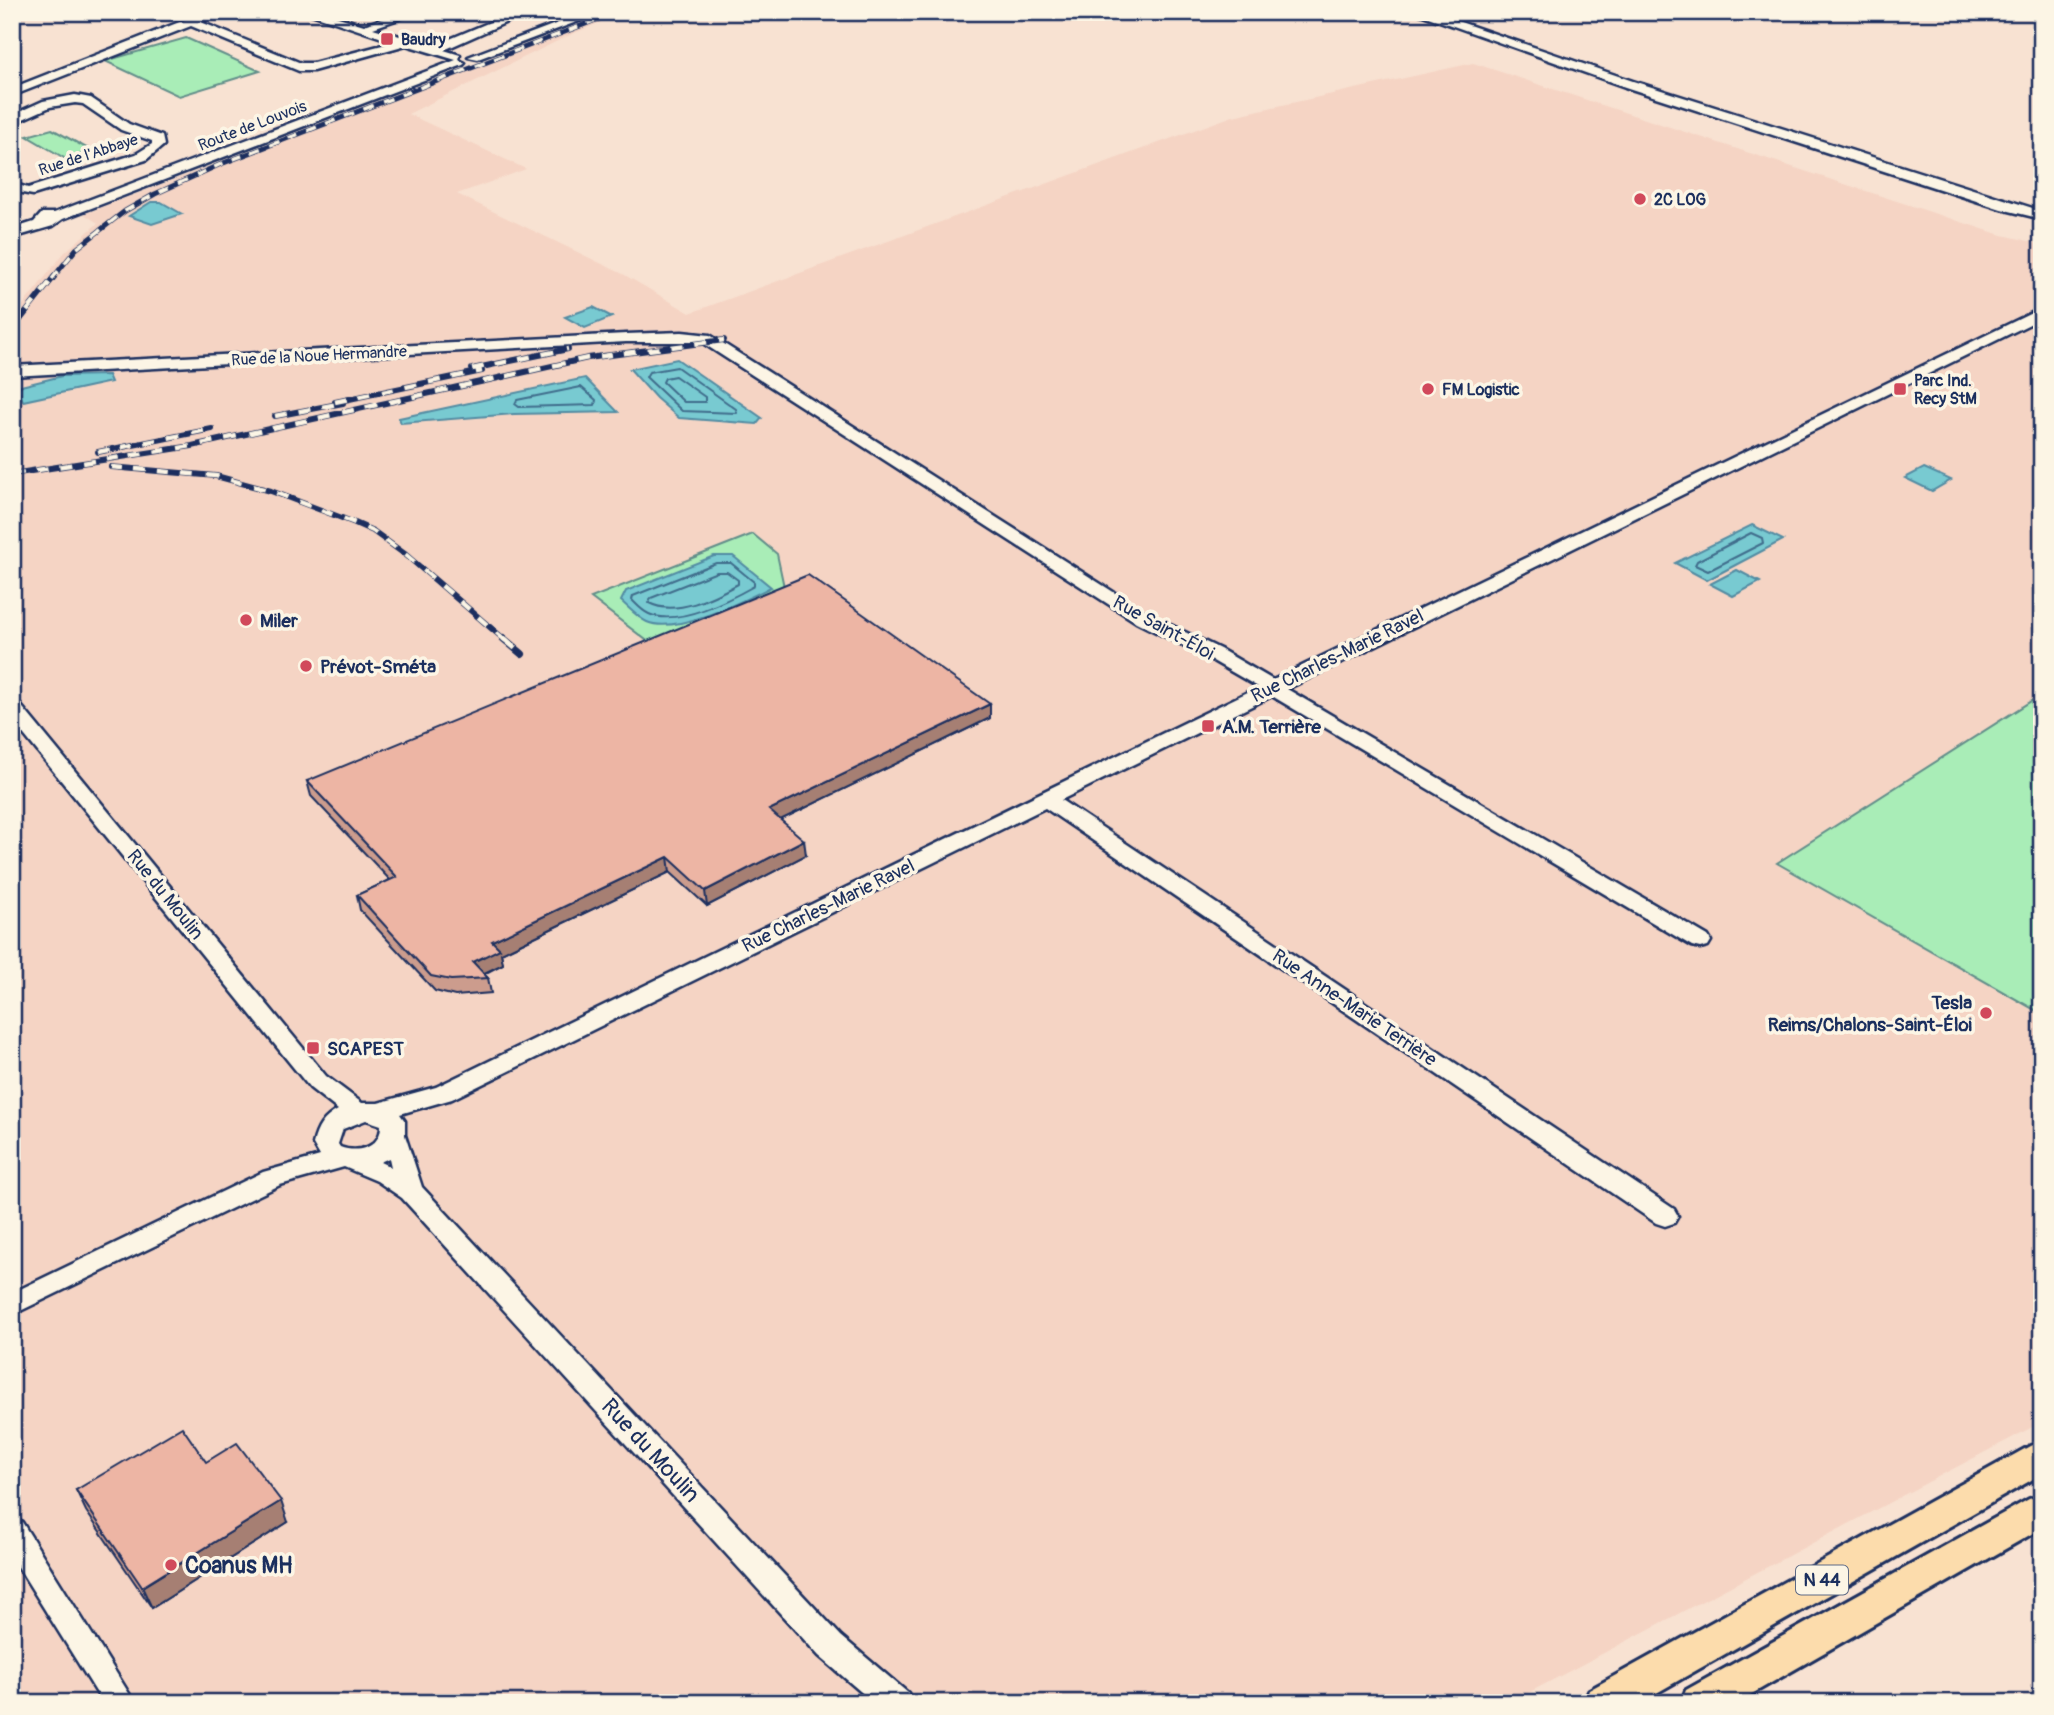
<svg xmlns="http://www.w3.org/2000/svg" width="2054" height="1715" font-family="Pangolin,sans-serif">
	<rect width="100%" height="100%" fill="#f8e2d2"/>
	<filter id="ink" filterUnits="userSpaceOnUse"><feTurbulence type="fractalNoise" baseFrequency=".0143" numOctaves="2"/><feDisplacementMap in="SourceGraphic" scale="14" xChannelSelector="R" yChannelSelector="G"/><feConvolveMatrix kernelMatrix="1 2 1 2 8 2 1 2 1" color-interpolation-filters="sRGB"/></filter>
	<g filter="url(#ink)">
		<!-- built -->
		<polygon fill="#f5d4c4" points="613,12 625,12 572,34 408,114 526,169 457,194 623,274 690,313 1233,116 1473,63 1998,234 2042,244 2042,694 1777,863 2042,1014 2042,1422 1509,1703 12,1703 12,319 64,253 98,223 84,214"/>
		<!-- green -->
		<g fill="#a9edb7" stroke="#628e8a" stroke-width="2">
			<polygon points="186,38 260,71 179,96 105,61"/>
			<polygon points="52,129 92,151 66,159 27,136"/>
			<polygon points="753,534 777,554 784,587 650,643 591,598"/>
			<polygon points="2042,694 2042,1014 1777,863"/>
		</g>
		<!-- water -->
		<g fill="#78cad1" stroke="#538ca3" stroke-width="2">
			<polygon points="151,202 161,202 182,214 152,224 129,216"/>
			<polygon points="593,307 612,317 585,328 565,317"/>
			<polygon points="677,359 762,418 757,424 679,418 656,398 630,369"/>
			<polygon points="108,375 111,382 23,401 17,387 62,376"/>
			<polygon points="585,378 618,412 514,414 401,423 399,418"/>
			<polygon points="1924,468 1951,480 1932,491 1905,478"/>
			<polygon points="1752,525 1783,540 1707,580 1675,563"/>
			<path d="M714,556H733L771,587C744,600 677,635 647,622C638,618 629,608 621,601L626,591Z"/>
			<polygon points="1737,570 1760,582 1733,596 1710,584"/>
		</g>
		<g fill="none" stroke-linecap="round" stroke-linejoin="round">
			<!-- shore -->
			<g stroke="#406d8c" stroke-width="2">
				<polygon points="677,367 736,409 737,413 682,411 646,377 649,372"/>
				<polygon points="675,376 705,397 705,402 684,402 663,382 665,378"/>
				<polygon points="581,387 596,400 595,405 519,407 515,404 517,400"/>
				<polygon points="1751,533 1762,538 1763,543 1708,571 1695,565 1697,561"/>
				<path d="M716,563H731L754,582V586C729,600 678,627 649,614C642,611 637,605 632,600L633,596Z"/>
				<path d="M717,572H727L738,580V584C714,597 676,617 649,603L651,598Z"/>
			</g>
			<defs>
				<g id="minor">
					<polygon points="205,12 221,12 201,22 301,63 313,63 394,42 305,12 322,12 364,25 401,12 419,12 373,28 433,46 514,12 529,12 444,50 460,55 459,60 465,63 463,65 63,219 53,226 12,238 12,229 34,222 42,213 54,213 456,60 406,45 313,71 299,71 191,26 12,96 12,88"/>
					<polygon points="587,12 603,12 478,59 468,57"/>
					<polygon points="1414,12 1431,12 1633,81 2042,211 2042,219 2001,209 1625,87"/>
					<polygon points="75,95 91,98 129,124 162,136 164,145 146,160 33,195 12,191 12,183 28,188 136,154 152,144 152,141 121,130 83,104 75,103 50,107 12,124 12,115 43,101"/>
					<path d="M2042,308V318L1287,689L1708,936L1711,941L1708,946L1700,948L1692,946L1272,696L1061,800L1674,1209L1678,1216L1674,1223L1665,1226L1656,1223L1045,808L452,1099L400,1114L405,1121V1135L422,1187L841,1636L908,1693L912,1703H874L819,1656L402,1198L377,1181L344,1167L280,1185L12,1315V1293L263,1172L320,1156L313,1144C317,1128 323,1118 338,1110L310,1088L12,720V701L19,703L326,1076L362,1103H378L436,1087L1258,687L1206,657L1136,622L701,342H626L12,376V366L626,334L682,332L710,335L1148,614L1220,649L1273,680ZM366,1120L381,1125C381,1147 359,1154 340,1147L338,1144L343,1129ZM389,1158L391,1167L380,1162Z"/>
					<polygon points="12,1519 22,1522 135,1703 103,1703 12,1557"/>
				</g>
				<g id="major">
					<polygon points="2042,1441 2042,1474 1639,1703 1584,1703 1589,1690 2030,1446"/>
					<polygon points="2042,1495 2042,1528 1736,1703 1681,1703 1686,1690 2029,1499"/>
				</g>
			</defs>
			<!-- minor casing -->
			<use href="#minor" stroke="#1b2f5e" stroke-width="5"/>
			<!-- major casing -->
			<use href="#major" stroke="#1b2f5e" stroke-width="6"/>
			<!-- minor -->
			<use href="#minor" fill="#fcf5e5" fill-rule="evenodd"/>
			<!-- major -->
			<use href="#major" fill="#fcdcac" fill-rule="evenodd"/>
			<defs>
				<polyline id="rail-far2" points="52,279 76,249 125,211 155,194 221,164 617,12"/>
				<g id="rail-far1">
					<polyline points="12,330 54,277"/>
					<polyline points="472,369 568,349"/>
					<polyline points="335,402 482,371"/>
					<polyline points="275,416 343,403"/>
					<polyline points="98,452 212,429"/>
					<polyline points="111,467 216,476 271,491 355,523 373,531 406,555 505,640"/>
					<polyline points="12,474 192,446 588,358 724,340"/>
				</g>
				<polyline id="rail" points="503,638 522,654"/>
			</defs>
			<!-- rail-far2 casing -->
			<use href="#rail-far2" stroke="#1b2f5e" stroke-width="5"/>
			<!-- rail-far1 casing -->
			<use href="#rail-far1" stroke="#1b2f5e" stroke-width="6"/>
			<!-- rail casing -->
			<use href="#rail" stroke="#1b2f5e" stroke-width="8"/>
			<!-- rail-far2 -->
			<use href="#rail-far2" stroke="#fcf5e5" stroke-width="3.5" stroke-dasharray="10" stroke-linecap="butt"/>
			<!-- rail-far1 -->
			<use href="#rail-far1" stroke="#fcf5e5" stroke-width="4.5" stroke-dasharray="12" stroke-linecap="butt"/>
			<!-- rail -->
			<use href="#rail" stroke="#fcf5e5" stroke-width="5" stroke-dasharray="16" stroke-linecap="butt"/>
		</g>
		<!-- wall -->
		<g fill="#cc9c8d" stroke="#1b2f5e" stroke-width="2">
			<polygon points="990,718 780,820 806,855 707,906 670,872 501,953 503,964 484,974 488,978 491,993 455,996 435,991 360,910 357,895 390,880 311,796 307,781"/>
			<polygon points="206,1462 288,1522 152,1608 86,1511 76,1490"/>
		</g>
		<!-- shaded-wall -->
		<g fill="#a67f73" stroke="#1b2f5e" stroke-width="2">
			<polygon points="990,704 990,718 770,825 769,810"/>
			<polygon points="804,840 806,855 707,906 705,891"/>
			<polygon points="668,857 670,872 501,953 503,964 476,977 473,962 492,941"/>
			<polygon points="281,1501 288,1522 152,1608 142,1587"/>
		</g>
		<!-- building -->
		<g fill="#edb5a4" stroke="#1b2f5e" stroke-width="2">
			<polygon points="808,575 990,704 769,810 804,840 705,891 668,857 492,941 500,949 473,962 488,978 451,980 431,976 357,895 397,877 307,781"/>
			<polygon points="182,1427 206,1462 237,1443 281,1501 142,1587 76,1490"/>
		</g>
	</g>
	<!-- markers -->
	<g fill="#d1495b" stroke="#fcf5e5" stroke-width="2.5">
		<rect x="380" y="32" width="14" height="14" rx="3.5"/>
		<circle cx="1640" cy="199" r="7"/>
		<circle cx="1428" cy="389" r="7"/>
		<rect x="1893" y="382" width="14" height="14" rx="3.5"/>
		<circle cx="246" cy="620" r="7"/>
		<circle cx="306" cy="666" r="7"/>
		<rect x="1201" y="719" width="14" height="14" rx="3.5"/>
		<circle cx="1986" cy="1013" r="7"/>
		<rect x="306" y="1041" width="14" height="14" rx="3.5"/>
		<circle cx="171" cy="1565" r="7"/>
	</g>
	<g text-anchor="middle" stroke-width="7" stroke-linejoin="round" paint-order="stroke">
		<!-- far-poi labels -->
		<g font-size="16" font-weight="bold" fill="#1b2f5e" stroke="#fcf5e5" text-anchor="start">
			<text x="401" y="45">Baudry</text>
			<text x="1654" y="205">2C LOG</text>
			<text x="1914" y="386">Parc Ind.<tspan x="1914" dy="18">Recy StM</tspan></text>
			<text x="1442" y="395">FM Logistic</text>
		</g>
		<!-- far-street labels -->
		<g font-size="16" fill="#1b2f5e" stroke="#fcf5e5">
			<text transform="translate(252 125) rotate(-21)" y="6">Route de Louvois</text>
			<text transform="translate(88 154) rotate(-18)" y="6">Rue de l'Abbaye</text>
			<text transform="translate(319 355) rotate(-3)" y="6">Rue de la Noue Hermandre</text>
		</g>
		<!-- shield labels -->
		<rect fill="#fcf5e5" stroke="#5e6a86" stroke-width="2" x="1796" y="1565.5" width="52" height="29" rx="5"/>
		<g font-size="18" font-weight="bold" fill="#1b2f5e">
			<text x="1822" y="1586">N 44</text>
		</g>
		<!-- poi labels -->
		<g font-size="19" font-weight="bold" fill="#1b2f5e" stroke="#fcf5e5" text-anchor="start">
			<text x="260" y="627">Miler</text>
			<text x="320" y="673">Prévot-Sméta</text>
			<text x="1222" y="733">A.M. Terrière</text>
			<text x="1972" y="1009" text-anchor="end">Tesla<tspan x="1972" dy="22">Reims/Chalons-Saint-Éloi</tspan></text>
			<text x="327" y="1055">SCAPEST</text>
		</g>
		<!-- street labels -->
		<g font-size="19" fill="#1b2f5e" stroke="#fcf5e5">
			<text transform="translate(1164 627) rotate(29)" y="7">Rue Saint-Éloi</text>
			<text transform="translate(1337 655) rotate(-26)" y="7">Rue Charles-Marie Ravel</text>
			<text transform="translate(166 894) rotate(51)" y="7">Rue du Moulin</text>
			<text transform="translate(828 905) rotate(-26)" y="7">Rue Charles-Marie Ravel</text>
			<text transform="translate(1355 1007) rotate(34)" y="7">Rue Anne-Marie Terrière</text>
		</g>
		<!-- near-street labels -->
		<g font-size="23" fill="#1b2f5e" stroke="#fcf5e5">
			<text transform="translate(651 1450) rotate(47)" y="8">Rue du Moulin</text>
		</g>
		<!-- near-poi labels -->
		<g font-size="23" font-weight="bold" fill="#1b2f5e" stroke="#fcf5e5" text-anchor="start">
			<text x="185" y="1573">Coanus MH</text>
		</g>
	</g>
	<!-- margin -->
	<rect width="2054" height="1715" fill="none" stroke="#fcf5e5" stroke-width="42"/>
	<rect x="21" y="21" width="2012" height="1673" fill="none" stroke="#1b2f5e" stroke-width="2.5" filter="url(#ink)"/>
</svg>
